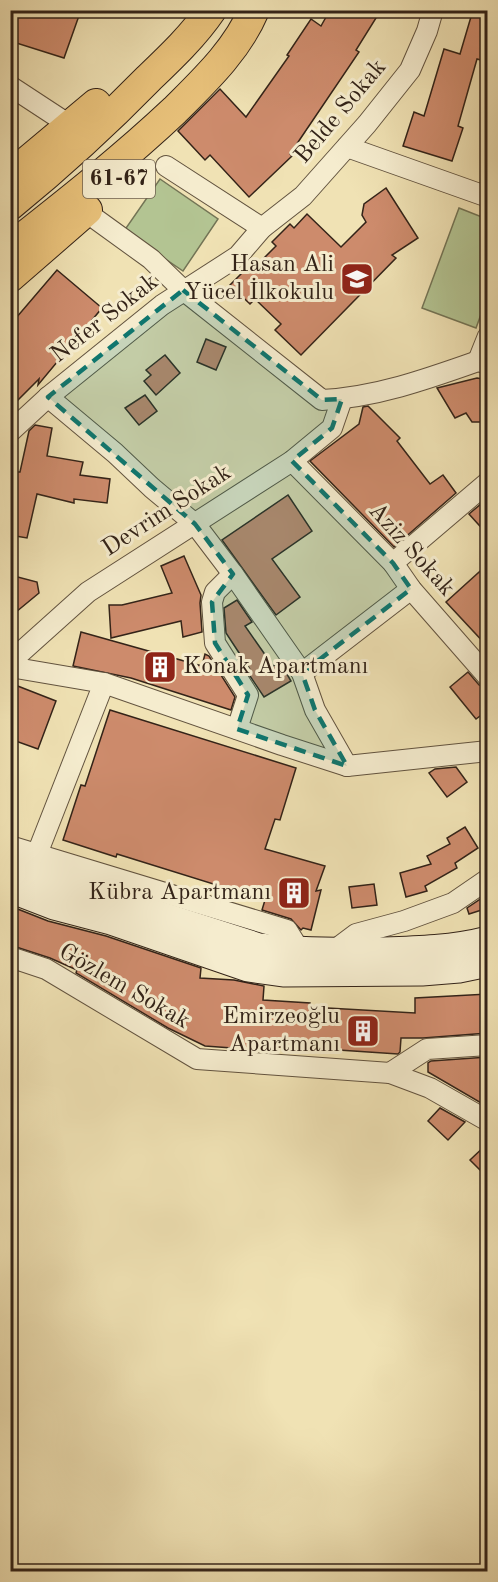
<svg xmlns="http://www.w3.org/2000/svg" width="498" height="1582" font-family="'Old Standard TT',serif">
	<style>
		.green { fill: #b3c492; stroke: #737455; stroke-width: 1.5 }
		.building { fill: #cd8b6c; stroke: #332318; stroke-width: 1.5 }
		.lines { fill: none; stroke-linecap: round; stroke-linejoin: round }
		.street-casing { stroke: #62533f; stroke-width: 22 }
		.secondary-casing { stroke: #332318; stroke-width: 29 }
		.primary-casing { stroke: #332318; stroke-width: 32 }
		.street { stroke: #f5ecce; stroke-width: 20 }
		.secondary { stroke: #f5ecce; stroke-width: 27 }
		.primary { stroke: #e8c17a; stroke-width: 30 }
		.marked { fill: #0f766e; fill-opacity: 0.2; stroke: #0f766e; stroke-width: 4.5; stroke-dasharray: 12 8; stroke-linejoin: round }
		.labels { text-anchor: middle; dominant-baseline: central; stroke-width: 6; stroke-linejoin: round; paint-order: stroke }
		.shield { fill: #f5ecce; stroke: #6d5f4f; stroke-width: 1.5 }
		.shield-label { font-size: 22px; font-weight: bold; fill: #332318 }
		.street-label { font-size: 24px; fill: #332318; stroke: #f5ecce }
		.poi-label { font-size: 24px; fill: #332318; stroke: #f5ecce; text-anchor: end }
	</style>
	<rect width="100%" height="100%" fill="#f0e2b4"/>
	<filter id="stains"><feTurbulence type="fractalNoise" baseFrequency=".00333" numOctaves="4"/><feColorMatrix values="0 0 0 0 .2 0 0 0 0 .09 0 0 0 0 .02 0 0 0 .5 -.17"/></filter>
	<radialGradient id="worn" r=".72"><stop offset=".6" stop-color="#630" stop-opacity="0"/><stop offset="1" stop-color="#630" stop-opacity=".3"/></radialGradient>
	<!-- green -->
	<g class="green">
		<path d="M160,179L218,219L183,271L124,231Z"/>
		<path d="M459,208L487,219V298L476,328L422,308Z"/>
	</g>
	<!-- building -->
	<g class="building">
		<path d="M10,10H81L64,58L10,41Z"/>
		<path d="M330,10H381L356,50L359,52L290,154L292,156L249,197L210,155L205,160L178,131L220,89L246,117L289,56L287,55L311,19L321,26Z"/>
		<path d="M473,10H488V62L477,59L458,126L463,128L452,161L403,146L414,112L424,116L444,49L460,54Z"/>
		<path d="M386,188L418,238L392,255L396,258L301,355L275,330L281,324L255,299L250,304L230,285L248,267L252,270L276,246L272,242L290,224L294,228L307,214L341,247L366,222L362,215L364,204Z"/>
		<path d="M57,270L102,308L38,385L39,379L10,408V325Z"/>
		<path d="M206,339L226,347L216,370L197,362Z"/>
		<path d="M165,355L180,373L156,395L144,381L151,375L146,370Z"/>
		<path d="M477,378L488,380V422H472L466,413L455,418L437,388Z"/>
		<path d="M145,395L157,411L139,425L125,408Z"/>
		<path d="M368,406L400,438L397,441L430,484L443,475L456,493L394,547L310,461L359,424L363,407Z"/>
		<path d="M35,425L52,428L47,456L83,462L80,475L110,479L107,503L74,499V503L37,494L27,538L10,535V504L17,472H20L29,431Z"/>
		<path d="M288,495L312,531L272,559L300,597L276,615L222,540Z"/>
		<path d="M488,498V535L469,514Z"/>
		<path d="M184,556L201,595L200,603L202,632L183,637L181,621L111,638L109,605H122L172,593L161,566Z"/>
		<path d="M488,564V647L446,602Z"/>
		<path d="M10,575L37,582L39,593L10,617Z"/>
		<path d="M237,600L252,622L245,626L273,666L280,662L291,681L264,697L244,667L249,668L226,633L224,608Z"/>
		<path d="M81,632L202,666L205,654L209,656L235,697L231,710L131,678L73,666Z"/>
		<path d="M468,672L479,685L488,689V710L476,719L450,687Z"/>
		<path d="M10,683L56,701L38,749L10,739Z"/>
		<path d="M110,710L296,768L280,820L275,819L265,849L325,866L316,891L321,890L311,930L303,928L301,930L291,919L262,910L265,900L117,854L116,857L63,840L81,785L85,786Z"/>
		<path d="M456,767L467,782L447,797L429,773L435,769Z"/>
		<path d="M465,827L478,848L455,863L457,868L425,886L427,891L406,897L400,873L431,864L427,856L450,844L447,838Z"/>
		<path d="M374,884L377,905L352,908L349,887Z"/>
		<path d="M488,894V908L469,914L467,908Z"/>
		<path d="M10,906L48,921L106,936L201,968L200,978L234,980L264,986L263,1000L310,1003V1007L415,1013V998L488,994V1033L423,1038H401L400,1052L398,1054L324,1049V1047H260L259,1050L205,1046L168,1028L76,973L77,970L50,958L10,945Z"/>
		<path d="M488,1057V1107L428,1072V1063L431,1061Z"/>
		<path d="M440,1108L465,1122L448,1140L428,1121Z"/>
		<path d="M488,1143V1178L470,1160Z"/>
	</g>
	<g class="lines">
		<defs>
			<g id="street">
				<path d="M10,86L71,126"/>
				<path d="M347,147L488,197"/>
				<path d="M166,166L262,228"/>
				<path d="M86,212L151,259L183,290L322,400C377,397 427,379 478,361L488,364"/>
				<path d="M478,361L488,336"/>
				<path d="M48,397L115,453L152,488L195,524L233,574L302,673L315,710L347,766"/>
				<path d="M10,432L48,397L162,305L238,256L262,228L303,196L367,124L410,70L427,31L433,10"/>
				<path d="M292,461L393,563L411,589L488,677"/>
				<path d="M393,563L488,482"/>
				<path d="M233,574L215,592L212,602L215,643L248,695L237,729"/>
				<path d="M10,662L88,592L292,461L332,428L342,399"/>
				<path d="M10,667L104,683L282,745L347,766L488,751"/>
				<path d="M302,673L411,589"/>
				<path d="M10,846L287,930L300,951"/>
				<path d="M37,854L104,683"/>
				<path d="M332,952L356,934L404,921L453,903L488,879"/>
				<path d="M10,957L46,969L197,1059L390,1073L430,1088L488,1121"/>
				<path d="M390,1073L427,1049L488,1045"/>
			</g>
			<g id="secondary">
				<path d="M10,867L259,947C300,952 341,952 383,951C418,950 453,949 488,940"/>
				<path d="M10,889L54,906L111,921L248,968L283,973L422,972L459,969L488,963"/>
			</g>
			<g id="primary">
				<path d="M10,176L96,104"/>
				<path d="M10,205C59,165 105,123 149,78C171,57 194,35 211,10"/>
				<path d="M10,248C67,203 123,159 175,110C205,80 237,50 254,10"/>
				<path d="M10,277L87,210"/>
			</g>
		</defs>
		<!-- street casing -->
		<use href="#street" class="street-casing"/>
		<!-- secondary casing -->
		<use href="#secondary" class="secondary-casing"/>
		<!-- primary casing -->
		<use href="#primary" class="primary-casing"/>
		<!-- street -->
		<use href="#street" class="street"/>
		<!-- secondary -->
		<use href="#secondary" class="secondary"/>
		<!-- primary -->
		<use href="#primary" class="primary"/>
	</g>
	<!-- marked area -->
	<path class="marked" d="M183,290L322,400L342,399L332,428L292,461L393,563L411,589L302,673L315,710L347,766L237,729L248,695L215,643L212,602L233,574L195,524L48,397Z"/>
	<!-- icons -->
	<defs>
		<symbol id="school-square" viewBox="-11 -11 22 22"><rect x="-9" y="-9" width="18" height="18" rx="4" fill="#8f2418" stroke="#f5ecce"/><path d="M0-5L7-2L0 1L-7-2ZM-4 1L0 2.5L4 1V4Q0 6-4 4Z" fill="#fff"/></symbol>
		<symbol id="building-square" viewBox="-11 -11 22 22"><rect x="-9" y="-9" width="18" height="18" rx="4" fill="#8f2418" stroke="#f5ecce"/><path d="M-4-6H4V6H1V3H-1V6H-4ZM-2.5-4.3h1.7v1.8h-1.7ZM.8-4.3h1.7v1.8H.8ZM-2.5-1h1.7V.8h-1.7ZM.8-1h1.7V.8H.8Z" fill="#fff"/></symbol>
	</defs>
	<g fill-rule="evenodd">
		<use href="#school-square" x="338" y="260" width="38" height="38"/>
		<use href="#building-square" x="141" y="648" width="38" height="38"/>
		<use href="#building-square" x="275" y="874" width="38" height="38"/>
		<use href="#building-square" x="344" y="1012" width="38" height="38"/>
	</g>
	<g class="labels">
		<!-- shield labels -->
		<rect class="shield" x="83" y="160" width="72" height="38" rx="4.5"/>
		<g class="shield-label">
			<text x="119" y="179">61-67</text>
		</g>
		<!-- street labels -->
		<g class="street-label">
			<text transform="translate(341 112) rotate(-50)">Belde Sokak</text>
			<text transform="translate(105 319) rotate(-38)">Nefer Sokak</text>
			<text transform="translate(167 511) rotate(-33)">Devrim Sokak</text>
			<text transform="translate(411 550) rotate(48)">Aziz Sokak</text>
			<text transform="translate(124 987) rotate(30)">Gözlem Sokak</text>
		</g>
		<!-- poi labels -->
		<g class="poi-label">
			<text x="334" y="265">Hasan Ali<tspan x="334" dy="28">Yücel İlkokulu</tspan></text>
			<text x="183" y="667" text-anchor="start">Konak Apartmanı</text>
			<text x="271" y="893">Kübra Apartmanı</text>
			<text x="340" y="1017">Emirzeoğlu<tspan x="340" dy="28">Apartmanı</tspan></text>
		</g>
	</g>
	<!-- margin -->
	<rect width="498" height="1582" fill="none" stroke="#f0e2b4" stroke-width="36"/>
	<rect x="12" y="12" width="474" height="1558" fill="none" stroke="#332318" stroke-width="3"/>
	<rect x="18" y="18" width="462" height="1546" fill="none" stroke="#332318" stroke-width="1.5"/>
	<rect width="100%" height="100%" filter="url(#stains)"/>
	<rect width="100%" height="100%" fill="url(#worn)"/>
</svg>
